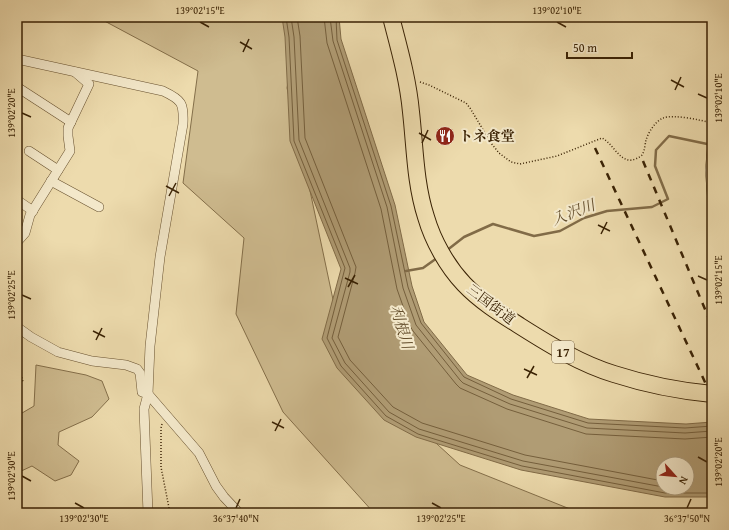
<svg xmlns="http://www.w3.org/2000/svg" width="729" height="530" font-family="'Gentium Book Plus','Noto Serif JP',serif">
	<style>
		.green { fill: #cfbc90; stroke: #846f4a }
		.water { fill: #b09c74; stroke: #816b47; fill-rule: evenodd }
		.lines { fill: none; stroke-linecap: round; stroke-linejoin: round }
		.shore { stroke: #755f3c; stroke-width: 1 }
		.stream { stroke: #816b47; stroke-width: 2.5 }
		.street-casing { stroke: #67502e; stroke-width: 10 }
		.highway-casing { stroke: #3a2204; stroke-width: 18 }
		.path { stroke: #3a2204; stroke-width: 1.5; stroke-dasharray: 1 2; stroke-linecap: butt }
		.street { stroke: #f3e8ca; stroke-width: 9 }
		.highway { stroke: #eddbad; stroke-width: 16 }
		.rail { stroke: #3a2204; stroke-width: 2.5; stroke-dasharray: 7 7; stroke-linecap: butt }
		.ticks { fill: none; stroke: #3a2204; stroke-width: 1.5 }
		.labels { text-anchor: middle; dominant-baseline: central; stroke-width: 4; stroke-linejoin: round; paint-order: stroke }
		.shield { fill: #f3e8ca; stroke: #725d3f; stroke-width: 1 }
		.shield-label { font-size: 13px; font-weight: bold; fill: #3a2204 }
		.poi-label { font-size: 14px; font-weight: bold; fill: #3a2204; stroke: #f3e8ca; text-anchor: start }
		.street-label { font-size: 14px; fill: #3a2204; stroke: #f3e8ca }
		.water-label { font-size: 15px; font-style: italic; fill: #634d2b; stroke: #f3e8ca }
		.neatline { fill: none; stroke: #3a2204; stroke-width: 1.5 }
		.ticks-label { font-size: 10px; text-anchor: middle; fill: #3a2204 }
	</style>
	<rect width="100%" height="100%" fill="#eddbad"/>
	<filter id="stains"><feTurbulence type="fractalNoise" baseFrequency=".005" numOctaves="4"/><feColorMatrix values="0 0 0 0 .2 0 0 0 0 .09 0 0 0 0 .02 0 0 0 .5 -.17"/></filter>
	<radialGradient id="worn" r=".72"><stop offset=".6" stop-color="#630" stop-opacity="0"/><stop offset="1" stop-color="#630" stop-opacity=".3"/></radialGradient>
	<!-- green -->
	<g class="green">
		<path d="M97,17H300L287,88L302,153L346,361L460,465L580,513H374L283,412L236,314L244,238L183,183L198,71Z"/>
		<path d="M36,365L86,375L102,381L109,399L92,417L59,432L58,445L79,461L71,475L55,481L32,466L17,473V416L34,406Z"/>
	</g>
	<!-- water -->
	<path class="water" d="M282,17H339L341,39L395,205L412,286L424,322L467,375L513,395L589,419L686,424L712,422V497H665L521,470L416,437L384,420L337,368L322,339L341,269L290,141L285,37ZM663,464H687V488H663Z"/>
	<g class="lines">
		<!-- shore -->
		<g class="shore">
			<path d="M286,17L289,37L294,141L345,268L327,338L341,366L386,416L418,434L522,466L665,493H712"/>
			<path d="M291,17L294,37L299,140L350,268V272L332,338L345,363L389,412L419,429L523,461L663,487"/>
			<path d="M297,17L300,36L305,138L356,267L355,273L338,337L350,360L393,407L422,423L525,455L663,481"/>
			<path d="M324,17L327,43L381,209L397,289L410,326L413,331L456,384L460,388L507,409L586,434L685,439L712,437"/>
			<path d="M330,17L333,41L387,207L403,288L416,325L460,380L463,383L510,404L587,428L685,433L712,431"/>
			<path d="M336,17L337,40L391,206L408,287L421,323L464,377L511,399L588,423L685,428L712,426"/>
		</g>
		<!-- stream -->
		<g class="stream">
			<path d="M446,251L464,237L493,224L534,236L560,231L584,218L607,211L652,207L668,199L655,166L656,150L669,136L712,145"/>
			<path d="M406,271L423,268L437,258"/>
		</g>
		<defs>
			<g id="street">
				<path d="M17,59L163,91C182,100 184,103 183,124L160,257L150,346L148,394L199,453L216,486L224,497L239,513"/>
				<path d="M17,87L71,122"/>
				<path d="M712,149L710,170L712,196"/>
				<path d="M29,151L58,170"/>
				<path d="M51,181L99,207"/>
				<path d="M17,200L33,211"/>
				<path d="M17,242L25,233L30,215L70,151L68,136V128L89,84L75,72"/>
				<path d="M17,327L31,337L58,352L92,361L126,365L137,369L140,373L142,392L148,394L144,409L148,513"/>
			</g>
			<path id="highway" d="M391,17C399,48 408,79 411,112C415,147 415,183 426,217C433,241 447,266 464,284C480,301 501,314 520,326C550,345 581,364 614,374C645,384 680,391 712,394"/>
		</defs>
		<!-- street casing -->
		<use href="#street" class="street-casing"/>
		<!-- highway casing -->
		<use href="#highway" class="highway-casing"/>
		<!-- path -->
		<g class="path">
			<path d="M420,82L429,85L466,103L470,108L491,143L499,153L511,162L520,164L557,156L602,138C612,143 617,157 628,160C632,161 639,158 642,155C645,150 645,144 646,140C649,131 655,122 663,118C674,114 700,120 712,123"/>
			<path d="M17,360L23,382"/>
			<path d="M162,424L161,428V467L170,513"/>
		</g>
		<!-- street -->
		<use href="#street" class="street"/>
		<!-- highway -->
		<use href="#highway" class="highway"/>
		<!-- rail -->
		<g class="rail">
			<path d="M595,148L712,397"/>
			<path d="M643,161L712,326"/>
		</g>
	</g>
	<!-- ticks -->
	<path class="ticks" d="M200,22L209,27M557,22L566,27M240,42L252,49M243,52L249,39M671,80L684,87M675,90L681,77M698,94L707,98M22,113L31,117M419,133L431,140M422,143L428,130M166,186L179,193M169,196L176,183M598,225L610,231M601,234L607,222M698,276L707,280M345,278L358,284M348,287L355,275M22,295L31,299M93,331L105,337M96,340L102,328M524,369L537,375M527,378L534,366M272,422L284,428M275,431L281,419M698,457L707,462M22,476L31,481M75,503L84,508M432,503L441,508M236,508L240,499M687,508L691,499"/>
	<!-- icons -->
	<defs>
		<symbol id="restaurant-disc" viewBox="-11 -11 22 22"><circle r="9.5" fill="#8f2418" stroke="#f3e8ca"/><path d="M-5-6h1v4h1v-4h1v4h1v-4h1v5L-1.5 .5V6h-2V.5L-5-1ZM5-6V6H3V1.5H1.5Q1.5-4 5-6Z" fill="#fff"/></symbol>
	</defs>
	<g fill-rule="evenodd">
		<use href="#restaurant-disc" x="434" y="125" width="22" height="22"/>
	</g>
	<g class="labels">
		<!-- shield labels -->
		<rect class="shield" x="552" y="341" width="22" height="22" rx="3"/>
		<g class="shield-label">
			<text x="563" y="352">17</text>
		</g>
		<!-- poi labels -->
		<g class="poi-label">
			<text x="459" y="136">トネ食堂</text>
		</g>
		<!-- street labels -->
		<g class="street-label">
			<text transform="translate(491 304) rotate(37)">三国街道</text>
		</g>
		<!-- water labels -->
		<g class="water-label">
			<text transform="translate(573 212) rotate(-21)">入沢川</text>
			<text transform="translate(402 327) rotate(73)">利根川</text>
		</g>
	</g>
	<!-- margin -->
	<rect width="729" height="530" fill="none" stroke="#eddbad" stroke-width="44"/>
	<!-- north arrow -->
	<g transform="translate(675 476) rotate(117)"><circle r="19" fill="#f3e8ca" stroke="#a9997b"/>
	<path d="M0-3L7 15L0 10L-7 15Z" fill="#8f2418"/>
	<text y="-6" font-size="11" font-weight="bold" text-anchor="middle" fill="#3a2204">N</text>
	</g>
	<!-- scale -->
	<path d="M567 52v6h65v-6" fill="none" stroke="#3a2204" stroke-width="2"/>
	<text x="573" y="52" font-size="12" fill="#3a2204" stroke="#f3e8ca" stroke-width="3" paint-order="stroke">50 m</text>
	<rect x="22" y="22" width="685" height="486" class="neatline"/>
	<g class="ticks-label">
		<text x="200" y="14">139°02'15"E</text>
		<text x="557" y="14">139°02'10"E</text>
		<text transform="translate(718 98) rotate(-90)" y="4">139°02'10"E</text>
		<text transform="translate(11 113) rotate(-90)" y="4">139°02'20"E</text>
		<text transform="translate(718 280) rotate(-90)" y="4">139°02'15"E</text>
		<text transform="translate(11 295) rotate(-90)" y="4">139°02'25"E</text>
		<text transform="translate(718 462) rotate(-90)" y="4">139°02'20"E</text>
		<text transform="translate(11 476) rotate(-90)" y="4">139°02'30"E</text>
		<text x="84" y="522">139°02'30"E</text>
		<text x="236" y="522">36°37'40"N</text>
		<text x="441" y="522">139°02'25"E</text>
		<text x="687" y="522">36°37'50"N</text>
	</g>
	<rect width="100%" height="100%" filter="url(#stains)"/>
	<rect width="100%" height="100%" fill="url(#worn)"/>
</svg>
